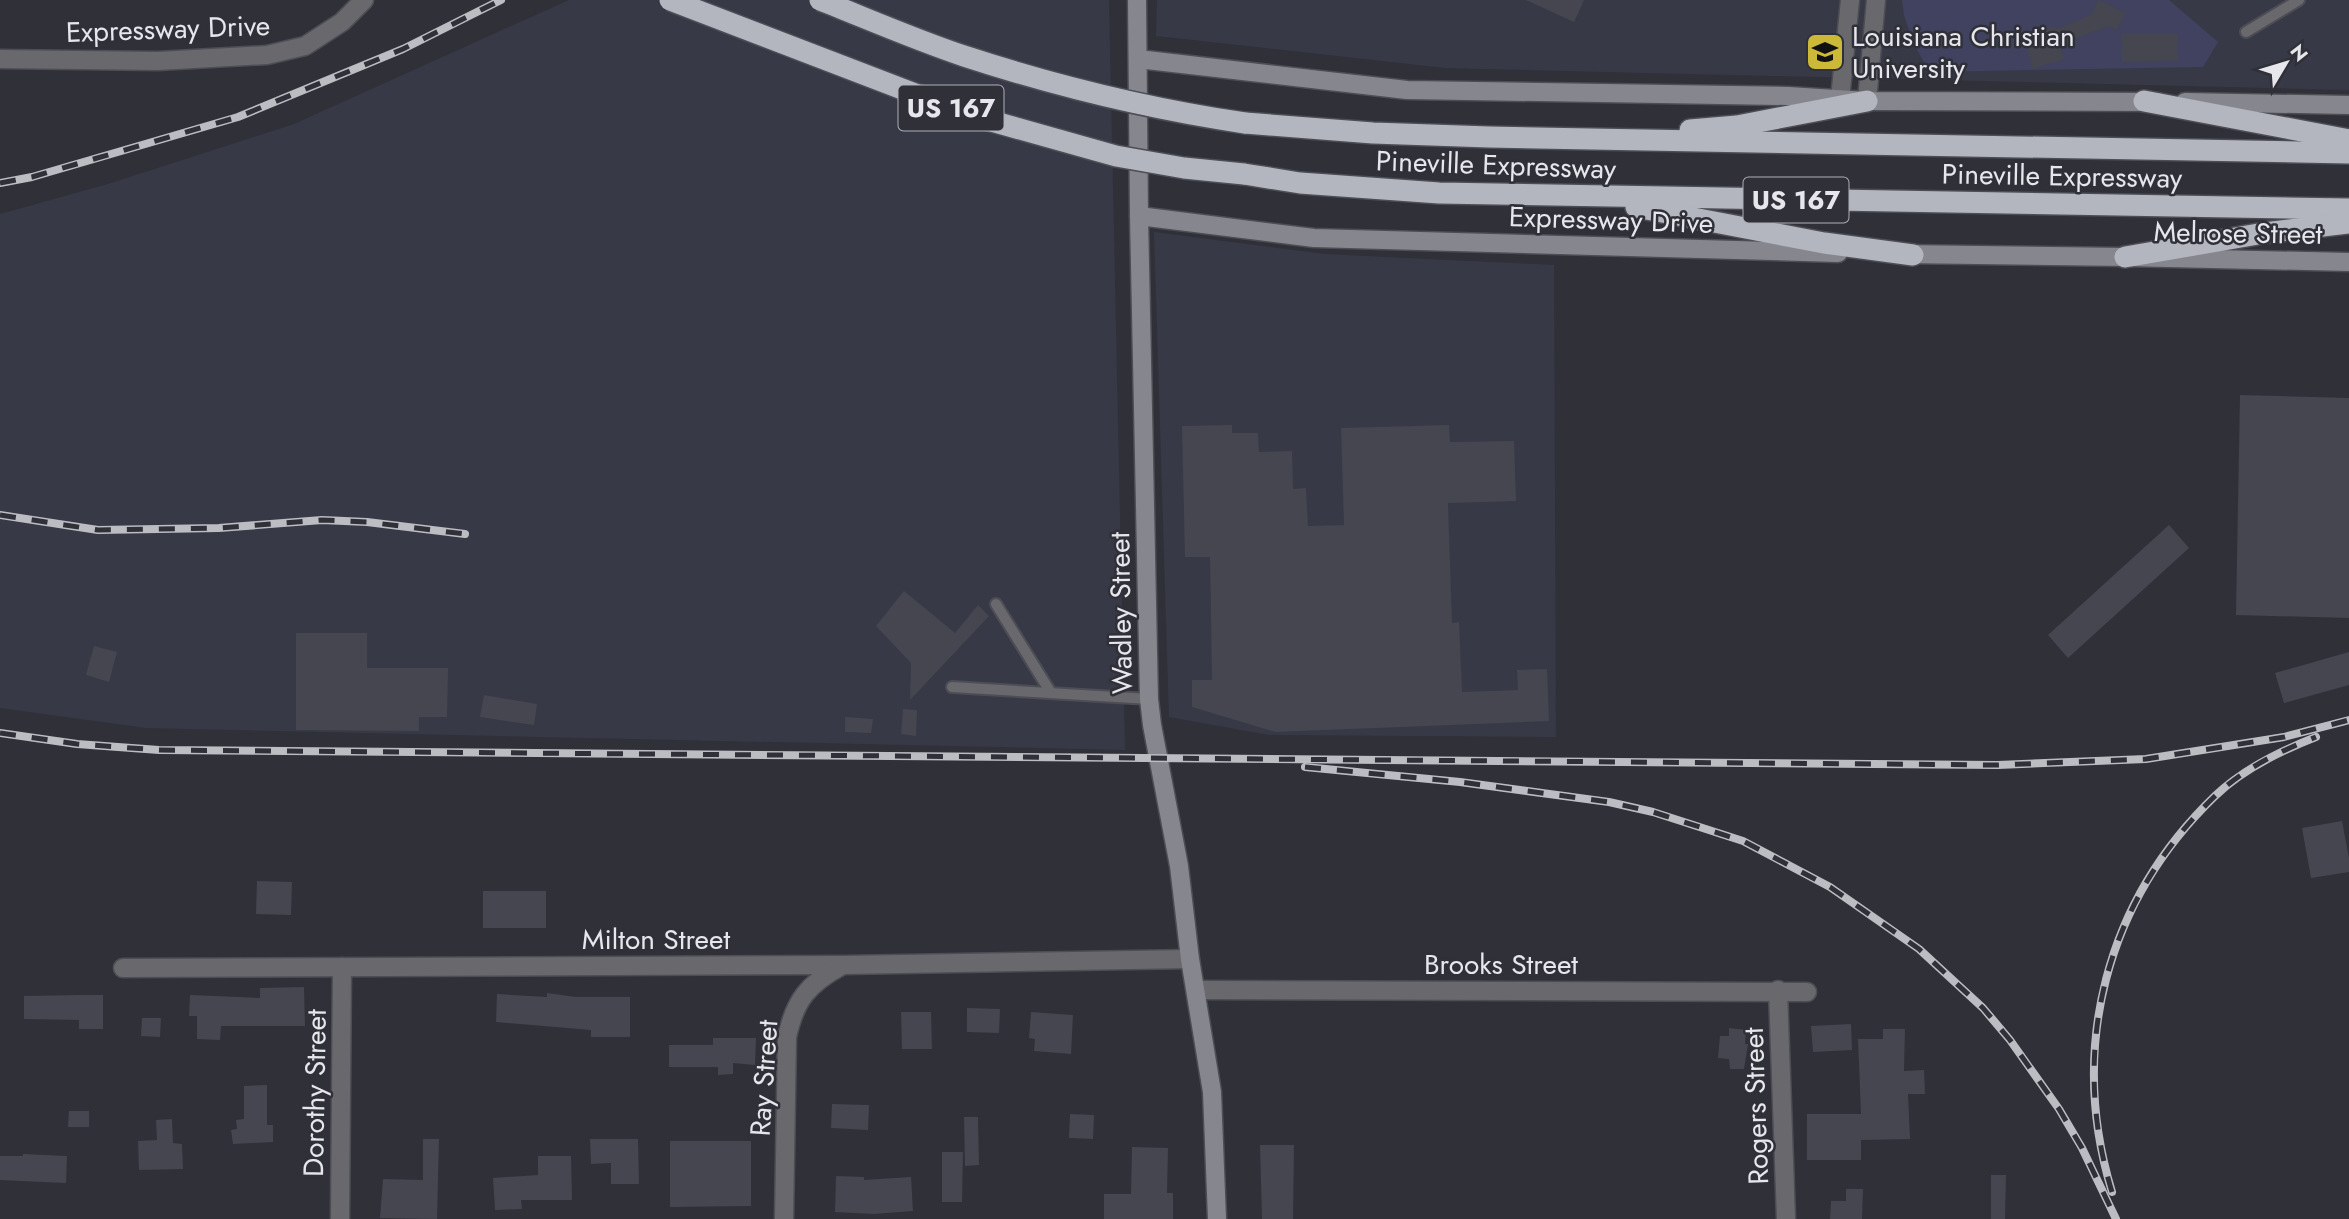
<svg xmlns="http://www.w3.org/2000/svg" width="2349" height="1219" font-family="Jost,sans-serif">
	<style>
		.built { fill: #373947 }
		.green { fill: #404260 }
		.building { fill: #45464f }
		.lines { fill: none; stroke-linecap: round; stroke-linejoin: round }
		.lane-casing { stroke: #4c4d55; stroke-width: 14 }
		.street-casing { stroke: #4c4d55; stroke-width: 21 }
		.secondary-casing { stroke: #4c4d55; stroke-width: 21 }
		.highway-casing { stroke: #4c4d55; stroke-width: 24 }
		.lane { stroke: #68686d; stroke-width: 10 }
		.street { stroke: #68686d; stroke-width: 18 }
		.secondary { stroke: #86878e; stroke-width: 18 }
		.highway { stroke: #b3b5bf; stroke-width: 21 }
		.rail-casing { stroke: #bcbcc3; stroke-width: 8 }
		.rail { stroke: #2f3038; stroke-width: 5; stroke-dasharray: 16; stroke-linecap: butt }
		.highway-bridge-casing { stroke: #4c4d55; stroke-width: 24; stroke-linecap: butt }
		.highway-bridge { stroke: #b3b5bf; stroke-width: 21 }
		.labels { text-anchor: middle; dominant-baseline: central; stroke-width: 5; stroke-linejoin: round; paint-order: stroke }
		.shield { fill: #2f3038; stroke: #afafb6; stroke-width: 2 }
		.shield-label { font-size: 26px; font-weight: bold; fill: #e6e6ec }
		.street-label { font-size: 28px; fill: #e6e6ec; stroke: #2f3038 }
		.poi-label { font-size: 28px; fill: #e6e6ec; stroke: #2f3038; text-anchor: start }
	</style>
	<rect width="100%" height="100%" fill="#2f3038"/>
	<!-- built -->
	<g class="built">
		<path d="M569,0H1109L1125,750L146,728L0,708V214L108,184L294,124Z"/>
		<path d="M1157,0H2349V90L1445,68L1156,36Z"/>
		<path d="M1154,232L1324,254L1554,265L1556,737L1269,735L1169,717Z"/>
	</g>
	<!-- green -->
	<path class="green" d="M1902,0H2169L2218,42L2203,67L1929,72L1912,40L1904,15Z"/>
	<!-- building -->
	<g class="building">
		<path d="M1526,0H1584L1574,22Z"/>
		<path d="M2098,0L2126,13L2117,30L2108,26L2060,45L2064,59L2033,69L2023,36L2055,26L2056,29L2091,15Z"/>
		<path d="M2121,34H2178V61L2122,62Z"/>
		<path d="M2240,395L2349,398V618L2236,615Z"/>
		<path d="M1232,425V433H1258L1259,452L1292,451L1293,489L1306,488L1308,526L1344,525L1341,428L1449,425L1450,442L1514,441L1516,501L1448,503L1452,623L1459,622L1462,692L1518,690L1517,670L1547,669L1549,721L1275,732L1192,707V680H1212L1210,557H1185L1182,426Z"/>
		<path d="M2169,525L2189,548L2068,658L2048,635Z"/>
		<path d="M904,591L955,633L978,605L989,616L910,700L911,663L876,626Z"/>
		<path d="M296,633H367V668H448L447,717H419V731L296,730Z"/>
		<path d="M94,646L117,652L109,682L86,675Z"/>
		<path d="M2349,652V685L2284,703L2275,673Z"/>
		<path d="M484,695L537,704L534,725L480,717Z"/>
		<path d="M903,709L917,710L916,736L901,734Z"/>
		<path d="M845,717L873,719L871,733L845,732Z"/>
		<path d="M2342,821L2349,858V872L2311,878L2302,828Z"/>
		<path d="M257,881L292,882L291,915L256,914Z"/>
		<rect x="483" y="891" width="63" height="37"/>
		<path d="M304,987L305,1026H221L220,1040L197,1039V1016H189L190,995L260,998V988Z"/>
		<path d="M547,993L576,997H630V1037H591V1030L496,1022L497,994L547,997Z"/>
		<path d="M79,995H103V1029H79V1020L24,1019V996Z"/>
		<path d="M967,1008L1000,1009L999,1033L967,1032Z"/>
		<path d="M901,1012H931L932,1049H902Z"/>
		<path d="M1031,1012L1073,1015L1071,1054L1034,1051L1035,1039L1029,1038Z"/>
		<path d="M142,1018H161L160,1037L141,1036Z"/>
		<path d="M1851,1024L1852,1050L1813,1052L1811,1026Z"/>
		<path d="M1729,1028L1746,1030L1745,1044H1748L1744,1069H1730L1729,1059L1718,1058L1720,1036H1729Z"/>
		<path d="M1883,1029H1905L1904,1071L1924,1070L1925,1094H1908L1910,1139L1861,1140V1160H1807V1114H1861L1858,1039H1883Z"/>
		<path d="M713,1038H756L755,1065L733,1063V1074L718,1075V1067H669V1045H713Z"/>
		<path d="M267,1085V1125H273V1142L233,1144L231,1130L237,1129L236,1120L244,1119V1086Z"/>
		<path d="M832,1104L869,1105L868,1130L831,1128Z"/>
		<path d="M69,1111H89V1127H68Z"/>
		<path d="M1070,1114L1094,1115L1093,1139L1069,1138Z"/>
		<path d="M964,1117H978L979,1165L965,1166Z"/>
		<path d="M172,1119L173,1143L182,1144L183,1169L139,1170L138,1141L157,1140L156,1120Z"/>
		<path d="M423,1139H439L437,1219L380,1218L383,1179L423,1180Z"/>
		<path d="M590,1139H638L639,1184H611V1163L591,1164Z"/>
		<path d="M670,1141H751V1206L670,1207Z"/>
		<path d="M1260,1145H1294L1293,1219H1262Z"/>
		<path d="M1132,1147L1168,1148L1167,1193H1173V1219H1104V1194H1131Z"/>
		<path d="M942,1152H963L962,1202H942Z"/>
		<path d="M23,1154L67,1156L66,1183L0,1180V1156H23Z"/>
		<path d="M538,1156H571L572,1200H521L522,1209L495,1210L493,1178L538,1175Z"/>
		<path d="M1991,1175H2006L2005,1219H1991Z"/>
		<path d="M836,1176L864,1177V1180L911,1177L913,1211L874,1214L835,1212Z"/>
		<path d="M1846,1189H1863L1862,1219H1830L1831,1201H1846Z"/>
	</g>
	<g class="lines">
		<defs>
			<g id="lane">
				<path d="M2246,32L2299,0"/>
				<path d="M996,604L1051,693"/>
				<path d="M952,687L1149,699"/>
			</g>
			<g id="street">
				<path d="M0,59L158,61L267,55L305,46L342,22L364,0"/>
				<path d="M1840,99L1850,0"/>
				<path d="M1867,101L1876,0"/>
				<path d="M123,968L844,965L1190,959"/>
				<path d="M1196,990L1807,992"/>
				<path d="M1778,990L1786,1219"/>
				<path d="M340,1219L342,967"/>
				<path d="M784,1219L787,1037C795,1000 808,984 841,966"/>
			</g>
			<g id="secondary">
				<path d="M1137,0L1139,216L1149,699L1152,725L1179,866L1190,959L1212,1092L1217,1219"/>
				<path d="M1138,59L1407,90L1788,96L1867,101L2157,102"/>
				<path d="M2185,102L2349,105"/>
				<path d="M1139,216L1314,238L1838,253"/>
				<path d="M1901,254L2125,257L2349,262"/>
			</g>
			<g id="highway">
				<path d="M2144,101L2349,140"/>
				<path d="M1245,123L1373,133L1489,137L2349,153"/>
				<path d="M1690,130L1737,126L1867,101"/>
				<path d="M1244,174L1300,183L1439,193L2349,209"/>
				<path d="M1636,207L1824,243L1913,255"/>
				<path d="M2125,257L2264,233L2349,223"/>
			</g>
		</defs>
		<!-- lane casing -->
		<use href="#lane" class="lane-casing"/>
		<!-- street casing -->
		<use href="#street" class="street-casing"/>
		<!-- secondary casing -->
		<use href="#secondary" class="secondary-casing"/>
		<!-- highway casing -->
		<use href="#highway" class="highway-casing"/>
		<!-- lane -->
		<use href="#lane" class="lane"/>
		<!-- street -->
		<use href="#street" class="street"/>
		<!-- secondary -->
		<use href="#secondary" class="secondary"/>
		<!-- highway -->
		<use href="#highway" class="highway"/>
		<defs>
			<g id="rail">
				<path d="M0,183L32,177L238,117L403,49L501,0"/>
				<path d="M0,515L98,530L219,528L322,520L367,522L465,534"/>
				<path d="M0,733L77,744L159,750L1998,765L2146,759L2284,737L2349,720"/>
				<path d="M1305,767L1460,782L1609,802L1653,812L1743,841L1830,887L1919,949L1983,1008L2010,1040L2059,1109L2082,1148L2116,1219"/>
				<path d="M2112,1192C2068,1047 2106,901 2215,796C2243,769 2280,751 2316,737"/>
			</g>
		</defs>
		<!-- rail casing -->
		<use href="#rail" class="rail-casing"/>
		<!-- rail -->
		<use href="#rail" class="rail"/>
		<defs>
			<g id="highway-bridge">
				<path d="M670,0L970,115L1116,156L1184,168L1244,174"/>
				<path d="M820,0C868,19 916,40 964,56C1056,86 1150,109 1245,123"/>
			</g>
		</defs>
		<!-- highway-bridge casing -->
		<use href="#highway-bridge" class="highway-bridge-casing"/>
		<!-- highway-bridge -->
		<use href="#highway-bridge" class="highway-bridge"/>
	</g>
	<!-- icons -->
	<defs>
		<symbol id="university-square" viewBox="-11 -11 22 22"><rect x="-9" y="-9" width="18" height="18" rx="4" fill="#ccb938" stroke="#2f3038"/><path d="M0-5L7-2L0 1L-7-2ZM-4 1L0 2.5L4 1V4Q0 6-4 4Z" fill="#111"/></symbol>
	</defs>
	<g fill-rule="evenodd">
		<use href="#university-square" x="1803" y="30" width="44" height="44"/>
	</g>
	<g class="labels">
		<!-- shield labels -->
		<g class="shield">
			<rect x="898.5" y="85.5" width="105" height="45" rx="5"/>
			<rect x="1743.5" y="177.5" width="105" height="45" rx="5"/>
		</g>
		<g class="shield-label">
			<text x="951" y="108">US 167</text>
			<text x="1796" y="200">US 167</text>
		</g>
		<!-- street labels -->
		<g class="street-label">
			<text transform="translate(168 29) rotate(-2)">Expressway Drive</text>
			<text transform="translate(1496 165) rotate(2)">Pineville Expressway</text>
			<text transform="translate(2062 176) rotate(1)">Pineville Expressway</text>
			<text transform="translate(1611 220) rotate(2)">Expressway Drive</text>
			<text transform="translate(2238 233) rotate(1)">Melrose Street</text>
			<text transform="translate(1121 613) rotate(-91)">Wadley Street</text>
			<text x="656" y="939">Milton Street</text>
			<text x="1501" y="964">Brooks Street</text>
			<text transform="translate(764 1078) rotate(-86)">Ray Street</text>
			<text transform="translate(315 1093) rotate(-89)">Dorothy Street</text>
			<text transform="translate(1756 1106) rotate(-92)">Rogers Street</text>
		</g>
		<!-- poi labels -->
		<g class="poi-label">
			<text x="1852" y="36">Louisiana Christian<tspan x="1852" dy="32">University</tspan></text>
		</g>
	</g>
	<!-- north arrow -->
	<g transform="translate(2286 63) rotate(52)" stroke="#2f3038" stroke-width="5" paint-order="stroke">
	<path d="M0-5L12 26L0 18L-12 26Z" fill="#e6e6ec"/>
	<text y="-10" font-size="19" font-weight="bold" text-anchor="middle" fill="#e6e6ec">N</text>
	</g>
</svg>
